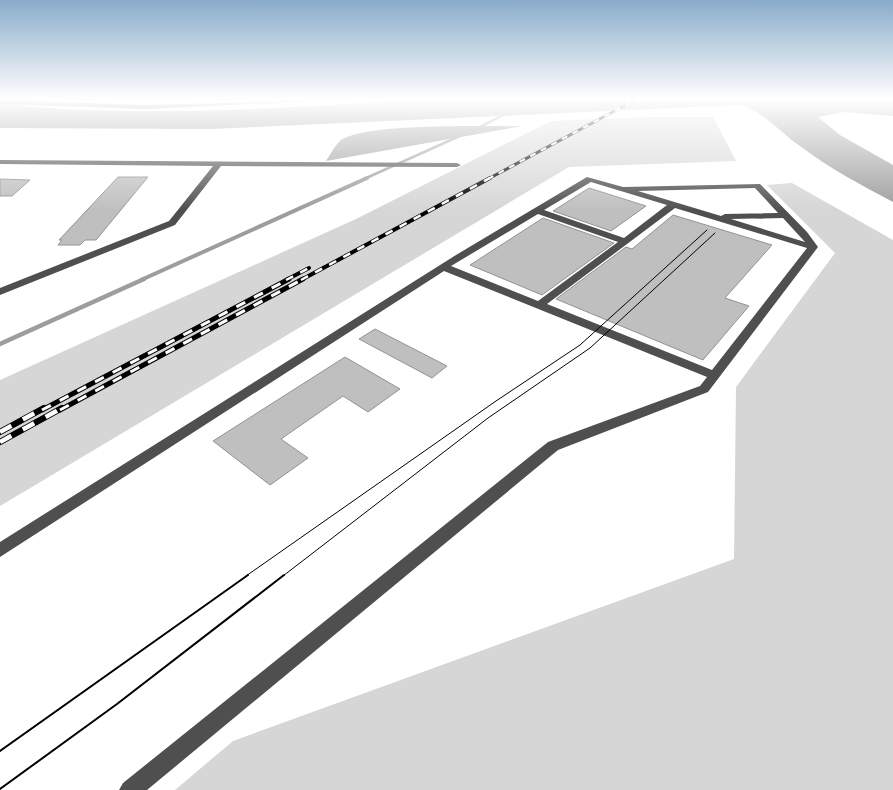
<svg xmlns="http://www.w3.org/2000/svg" width="893" height="790" font-family="'IBM Plex Sans',sans-serif">
	<style>
		.green { fill: #d6d6d6 }
		.water { fill: #9d9d9d }
		.lines { fill: none; stroke-linecap: round; stroke-linejoin: round }
		.stream-far2 { stroke: #9d9d9d; stroke-width: 2.5 }
		.stream-far1 { stroke: #9d9d9d; stroke-width: 4 }
		.stream { stroke: #9d9d9d; stroke-width: 4.5 }
		.building { fill: #bfbfbf; stroke: #939393 }
		.minor { fill: #4f4f4f; fill-rule: evenodd }
		.tram-far1 { stroke: #000; stroke-width: 1 }
		.tram { stroke: #000; stroke-width: 2 }
		.rail-far3-casing { stroke: #000; stroke-width: 3 }
		.rail-far2-casing { stroke: #000; stroke-width: 4 }
		.rail-far1-casing { stroke: #000; stroke-width: 5 }
		.rail-casing { stroke: #000; stroke-width: 6 }
		.rail-far3 { stroke: #fff; stroke-width: 2; stroke-dasharray: 6; stroke-linecap: butt }
		.rail-far2 { stroke: #fff; stroke-width: 2.5; stroke-dasharray: 8; stroke-linecap: butt }
		.rail-far1 { stroke: #fff; stroke-width: 3; stroke-dasharray: 10; stroke-linecap: butt }
		.rail { stroke: #fff; stroke-width: 4.5; stroke-dasharray: 13; stroke-linecap: butt }
	</style>
	<rect width="100%" height="100%" fill="#fff"/>
	<!-- green -->
	<g class="green">
		<path d="M649,117H713L736,161L569,167L0,506V380L356,219L551,121Z"/>
		<path d="M792,183L893,240V790H175L233,741L734,559L736,387L835,253L767,185Z"/>
	</g>
	<!-- water -->
	<g class="water">
		<path d="M418,100H893V116L844,112L818,117L840,135L893,165V202C861,185 829,168 800,146C782,134 761,109 739,105L211,129L0,128V104C138,118 279,108 418,100Z"/>
		<path d="M522,126L326,161C330,155 334,147 339,142C359,122 489,127 522,126Z"/>
	</g>
	<g class="lines">
		<!-- stream-far2 -->
		<g class="stream-far2">
			<path d="M474,130L509,112"/>
			<path d="M364,179L462,135"/>
		</g>
		<!-- stream-far1 -->
		<path class="stream-far1" d="M141,280L367,178"/>
		<!-- stream -->
		<path class="stream" d="M0,344L144,279"/>
	</g>
	<!-- building -->
	<g class="building">
		<path d="M118,177H148L96,240H85L80,245H58L62,240H59Z"/>
		<path d="M0,179L30,180L12,196H0Z"/>
		<path d="M589,188L646,206L611,231L553,211Z"/>
		<path d="M673,215L772,245L725,298L749,306L703,360L556,299L626,247L632,249Z"/>
		<path d="M543,218L614,243L542,295L470,265Z"/>
		<path d="M375,329L447,366L432,378L359,339Z"/>
		<path d="M345,357L400,389L368,412L343,396L281,439L308,458L270,485L213,441Z"/>
	</g>
	<g class="lines">
		<!-- minor -->
		<g class="minor">
			<path d="M0,100L147,105L338,100L147,109L0,104Z"/>
			<path d="M0,160L457,163L461,165L457,167L221,166L175,225L0,295V288L169,221L213,166L0,164Z"/>
			<path d="M587,177L623,187L760,184L807,232L818,247L708,392L558,450L147,790H119L123,783L548,442L700,386L707,377L444,271L0,557V542L456,255ZM591,182L667,205L624,238L544,210ZM755,188L778,213L725,214L721,216L638,191ZM675,208L807,248L712,370L547,304ZM538,214L618,242L538,301L451,266ZM783,218L805,242L731,219Z"/>
		</g>
		<!-- tram-far1 -->
		<g class="tram-far1">
			<path d="M246,576L496,401L580,345L707,230"/>
			<path d="M283,576L488,418L590,348L715,233"/>
		</g>
		<!-- tram -->
		<g class="tram">
			<path d="M0,751L248,575"/>
			<path d="M0,789L117,704L284,575"/>
		</g>
		<defs>
			<path id="rail-far3" d="M488,179L635,100"/>
			<g id="rail-far2">
				<path d="M286,280L309,268"/>
				<path d="M301,280L490,178"/>
			</g>
			<g id="rail-far1">
				<path d="M42,410L289,279"/>
				<path d="M60,410L303,279"/>
			</g>
			<g id="rail">
				<path d="M0,432L44,408"/>
				<path d="M0,442L62,408"/>
			</g>
		</defs>
		<!-- rail-far3 casing -->
		<use href="#rail-far3" class="rail-far3-casing"/>
		<!-- rail-far2 casing -->
		<use href="#rail-far2" class="rail-far2-casing"/>
		<!-- rail-far1 casing -->
		<use href="#rail-far1" class="rail-far1-casing"/>
		<!-- rail casing -->
		<use href="#rail" class="rail-casing"/>
		<!-- rail-far3 -->
		<use href="#rail-far3" class="rail-far3"/>
		<!-- rail-far2 -->
		<use href="#rail-far2" class="rail-far2"/>
		<!-- rail-far1 -->
		<use href="#rail-far1" class="rail-far1"/>
		<!-- rail -->
		<use href="#rail" class="rail"/>
	</g>
	<!-- sky -->
	<linearGradient id="sky" x2="0" y2="1"><stop stop-color="#8aabca"/><stop offset="0.47" stop-color="#fff"/><stop offset="1" stop-color="#fff" stop-opacity="0"/></linearGradient>
	<rect width="893" height="211" fill="url(#sky)"/>
</svg>
